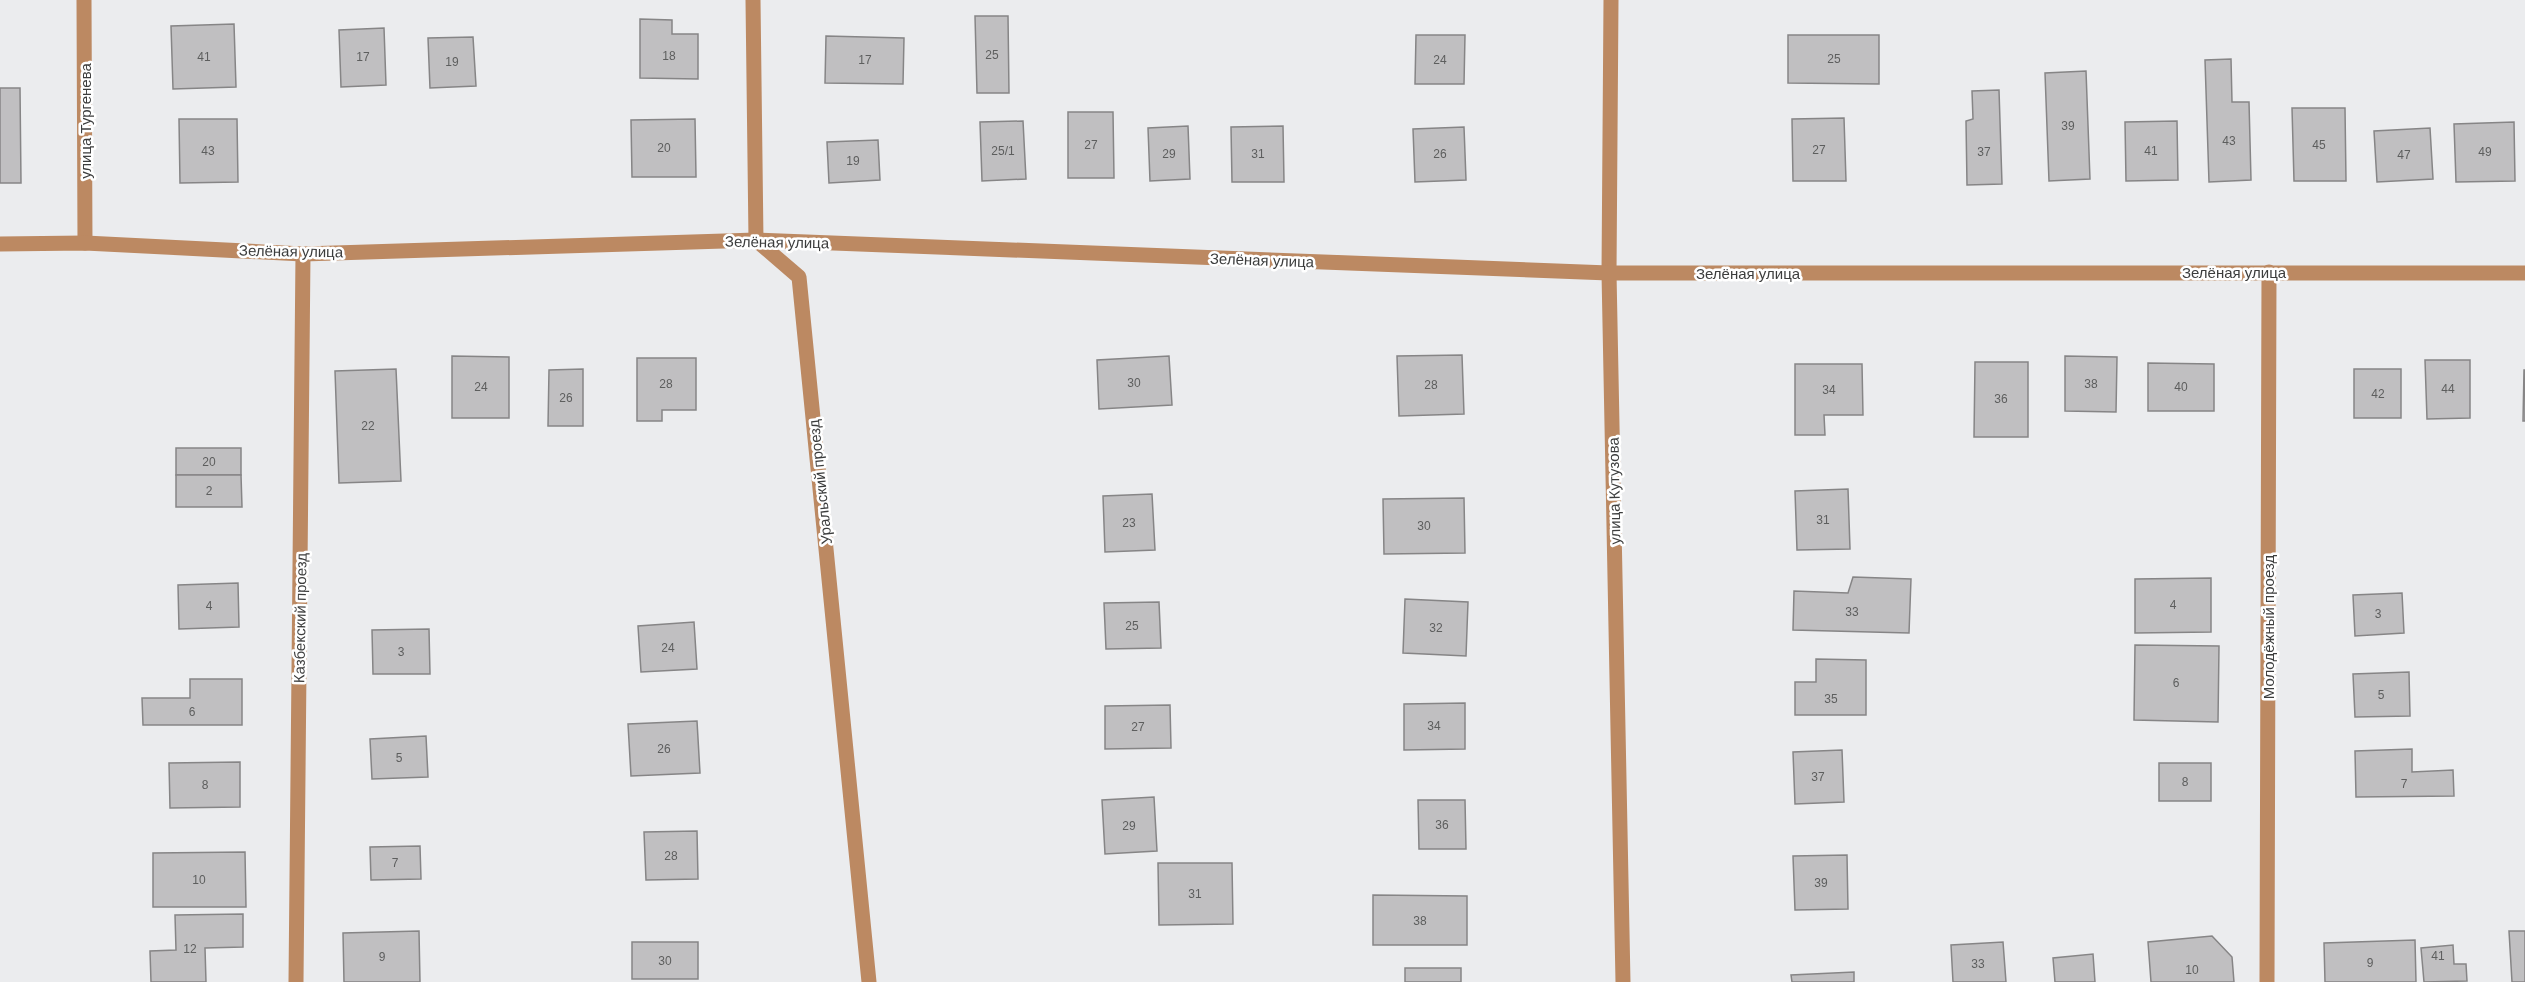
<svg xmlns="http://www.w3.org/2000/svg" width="2525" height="982" font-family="Arial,sans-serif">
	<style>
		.building { fill: #c0bfc1; stroke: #868586; stroke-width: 1.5 }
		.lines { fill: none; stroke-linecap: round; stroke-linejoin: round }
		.minor { stroke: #bc8962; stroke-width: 15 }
		.labels { text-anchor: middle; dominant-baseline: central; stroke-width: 5; stroke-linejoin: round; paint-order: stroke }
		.number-label { font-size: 12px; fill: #5d5e5e }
		.street-label { font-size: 15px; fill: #3c3d3d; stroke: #fff }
	</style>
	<rect width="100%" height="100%" fill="#ebecee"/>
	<!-- building -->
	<g class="building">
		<path d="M975,16H1008L1009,93H977Z"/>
		<path d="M640,19L672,20V34H698V79L640,78Z"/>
		<path d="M234,24L236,87L173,89L171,26Z"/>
		<path d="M384,28L386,85L341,87L339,30Z"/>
		<path d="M1416,35H1465L1464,84H1415Z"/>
		<path d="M1788,35H1879V84L1788,83Z"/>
		<path d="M826,36L904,38L903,84L825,83Z"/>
		<path d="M473,37L476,86L430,88L428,38Z"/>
		<path d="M2231,59L2232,102H2249L2251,180L2209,182L2205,60Z"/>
		<path d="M2086,71L2090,179L2049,181L2045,73Z"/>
		<path d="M0,88H20L21,183H0Z"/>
		<path d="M1999,90L2002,184L1967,185L1966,121L1973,119L1972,91Z"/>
		<path d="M2292,108H2345L2346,181H2294Z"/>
		<path d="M1068,112H1113L1114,178H1068Z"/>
		<path d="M1844,118L1846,181H1793L1792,119Z"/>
		<path d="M179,119H237L238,182L180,183Z"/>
		<path d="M695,119L696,177H632L631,120Z"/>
		<path d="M1023,121L1026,179L982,181L980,122Z"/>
		<path d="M2177,121L2178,180L2126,181L2125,122Z"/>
		<path d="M2514,122L2515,181L2456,182L2454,124Z"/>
		<path d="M1188,126L1190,179L1150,181L1148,128Z"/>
		<path d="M1283,126L1284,182H1232L1231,127Z"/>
		<path d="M1464,127L1466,180L1415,182L1413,129Z"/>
		<path d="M2430,128L2433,179L2377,182L2374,131Z"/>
		<path d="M878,140L880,180L829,183L827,142Z"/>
		<path d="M1462,355L1464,414L1399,416L1397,356Z"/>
		<path d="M452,356L509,357V418H452Z"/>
		<path d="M1169,356L1172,405L1099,409L1097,360Z"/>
		<path d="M2065,356L2117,357L2116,412L2065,411Z"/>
		<path d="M637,358H696V410H662V421H637Z"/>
		<path d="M2425,360H2470V418L2427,419Z"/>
		<path d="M1975,362H2028V437H1974Z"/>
		<path d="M2148,363L2214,364V411H2148Z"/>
		<path d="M1795,364H1862L1863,415H1824L1825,435H1795Z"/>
		<path d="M396,369L401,481L339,483L335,371Z"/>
		<path d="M583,369V426H548L549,370Z"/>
		<rect x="2354" y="369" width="47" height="49"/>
		<path d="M2524,370H2525V421H2523Z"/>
		<rect x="176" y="448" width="65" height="27"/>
		<path d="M176,475H241L242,507H176Z"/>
		<path d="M1848,489L1850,549L1797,550L1795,491Z"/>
		<path d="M1152,494L1155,550L1105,552L1103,496Z"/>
		<path d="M1464,498L1465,553L1384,554L1383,499Z"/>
		<path d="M1853,577L1911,579L1909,633L1793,630L1794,591L1848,593Z"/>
		<path d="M2211,578V632L2135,633V579Z"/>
		<path d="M238,583L239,627L179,629L178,585Z"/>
		<path d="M2402,593L2404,633L2355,636L2353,595Z"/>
		<path d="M1405,599L1468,602L1466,656L1403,653Z"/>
		<path d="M1159,602L1161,648L1106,649L1104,603Z"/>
		<path d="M694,622L697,669L641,672L638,626Z"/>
		<path d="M429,629L430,674H373L372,630Z"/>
		<path d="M2135,645L2219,646L2218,722L2134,720Z"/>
		<path d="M1816,659L1866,660V715H1795V682H1816Z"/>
		<path d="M2409,672L2410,716L2355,717L2353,674Z"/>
		<path d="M190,679H242V725H143L142,698H190Z"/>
		<path d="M1465,703V749L1404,750V704Z"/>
		<path d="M1170,705L1171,748L1105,749V706Z"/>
		<path d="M697,721L700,773L631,776L628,724Z"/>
		<path d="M426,736L428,777L372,779L370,739Z"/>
		<path d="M2412,749V772L2453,770L2454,796L2356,797L2355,751Z"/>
		<path d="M1842,750L1844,802L1795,804L1793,752Z"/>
		<path d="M240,762V807L170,808L169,763Z"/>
		<rect x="2159" y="763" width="52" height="38"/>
		<path d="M1154,797L1157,851L1105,854L1102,800Z"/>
		<path d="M1418,800H1465L1466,849H1419Z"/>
		<path d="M697,831L698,879L646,880L644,832Z"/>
		<path d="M420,846L421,879L371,880L370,847Z"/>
		<path d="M245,852L246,907H153V853Z"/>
		<path d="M1847,855L1848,909L1795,910L1793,856Z"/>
		<path d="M1158,863H1232L1233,924L1159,925Z"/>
		<path d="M1373,895L1467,896V945H1373Z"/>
		<path d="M243,914V947L205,948L206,982H151L150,951L176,950L175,915Z"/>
		<path d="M419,931L420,982H344L343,933Z"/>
		<path d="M2509,931H2525V982H2512Z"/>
		<path d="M2212,936L2232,957L2234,982H2151L2148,942Z"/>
		<path d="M2415,940L2416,982H2325L2324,943Z"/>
		<rect x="632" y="942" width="66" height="37"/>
		<path d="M2003,942L2006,982H1953L1951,945Z"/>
		<path d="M2453,945L2454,964H2466L2467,981L2424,982L2421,948Z"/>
		<path d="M2093,954L2095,982H2055L2053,958Z"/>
		<rect x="1405" y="968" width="56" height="14"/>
		<path d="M1854,972V982H1792L1791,975Z"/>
	</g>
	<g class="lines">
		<!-- minor -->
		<g class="minor">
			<path d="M84,0L85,243"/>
			<path d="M753,0L756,240L799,277L869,982"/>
			<path d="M1611,0L1609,273L1623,982"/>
			<path d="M0,244L85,243L303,254L756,240L1609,273H2525"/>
			<path d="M296,982L303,254"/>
			<path d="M2267,982L2269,272"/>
		</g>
	</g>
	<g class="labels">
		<!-- number labels -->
		<g class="number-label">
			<text x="992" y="55">25</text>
			<text x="669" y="56">18</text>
			<text x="204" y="57">41</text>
			<text x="363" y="57">17</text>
			<text x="1834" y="59">25</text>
			<text x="865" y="60">17</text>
			<text x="1440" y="60">24</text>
			<text x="452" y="62">19</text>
			<text x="2068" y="126">39</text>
			<text x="2229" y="141">43</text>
			<text x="1091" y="145">27</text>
			<text x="2319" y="145">45</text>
			<text x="664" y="148">20</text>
			<text x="1819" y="150">27</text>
			<text x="208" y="151">43</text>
			<text x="1003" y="151">25/1</text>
			<text x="2151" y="151">41</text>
			<text x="1984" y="152">37</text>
			<text x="2485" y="152">49</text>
			<text x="1169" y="154">29</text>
			<text x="1258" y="154">31</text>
			<text x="1440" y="154">26</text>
			<text x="2404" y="155">47</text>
			<text x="853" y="161">19</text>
			<text x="1134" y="383">30</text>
			<text x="666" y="384">28</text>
			<text x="2091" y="384">38</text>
			<text x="1431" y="385">28</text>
			<text x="481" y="387">24</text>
			<text x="2181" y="387">40</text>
			<text x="2448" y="389">44</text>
			<text x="1829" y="390">34</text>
			<text x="2378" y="394">42</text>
			<text x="566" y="398">26</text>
			<text x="2001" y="399">36</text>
			<text x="368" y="426">22</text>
			<text x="209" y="462">20</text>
			<text x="209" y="491">2</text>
			<text x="1823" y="520">31</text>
			<text x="1129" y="523">23</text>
			<text x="1424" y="526">30</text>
			<text x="2173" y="605">4</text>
			<text x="209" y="606">4</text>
			<text x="1852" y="612">33</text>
			<text x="2378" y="614">3</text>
			<text x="1132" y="626">25</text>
			<text x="1436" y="628">32</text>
			<text x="668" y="648">24</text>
			<text x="401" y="652">3</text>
			<text x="2176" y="683">6</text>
			<text x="2381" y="695">5</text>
			<text x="1831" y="699">35</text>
			<text x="192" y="712">6</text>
			<text x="1434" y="726">34</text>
			<text x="1138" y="727">27</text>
			<text x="664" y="749">26</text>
			<text x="399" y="758">5</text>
			<text x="1818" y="777">37</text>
			<text x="2185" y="782">8</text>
			<text x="2404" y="784">7</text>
			<text x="205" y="785">8</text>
			<text x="1442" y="825">36</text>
			<text x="1129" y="826">29</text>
			<text x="671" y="856">28</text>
			<text x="395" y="863">7</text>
			<text x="199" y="880">10</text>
			<text x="1821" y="883">39</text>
			<text x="1195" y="894">31</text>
			<text x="1420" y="921">38</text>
			<text x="190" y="949">12</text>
			<text x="2438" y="956">41</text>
			<text x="382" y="957">9</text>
			<text x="665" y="961">30</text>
			<text x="2370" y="963">9</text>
			<text x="1978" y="964">33</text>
			<text x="2192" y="970">10</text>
		</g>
		<!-- street labels -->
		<g class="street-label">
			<text transform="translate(85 121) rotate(-90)">улица Тургенева</text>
			<text transform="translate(777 242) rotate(1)">Зелёная улица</text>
			<text transform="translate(291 251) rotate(1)">Зелёная улица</text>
			<text transform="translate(1262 260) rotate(2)">Зелёная улица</text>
			<text x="2234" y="272">Зелёная улица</text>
			<text x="1748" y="273">Зелёная улица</text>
			<text transform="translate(820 482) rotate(-96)">Уральский проезд</text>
			<text transform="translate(1614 491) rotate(-91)">улица Кутузова</text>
			<text transform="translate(300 618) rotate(-89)">Казбекский проезд</text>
			<text transform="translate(2268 627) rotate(-90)">Молодёжный проезд</text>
		</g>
	</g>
</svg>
